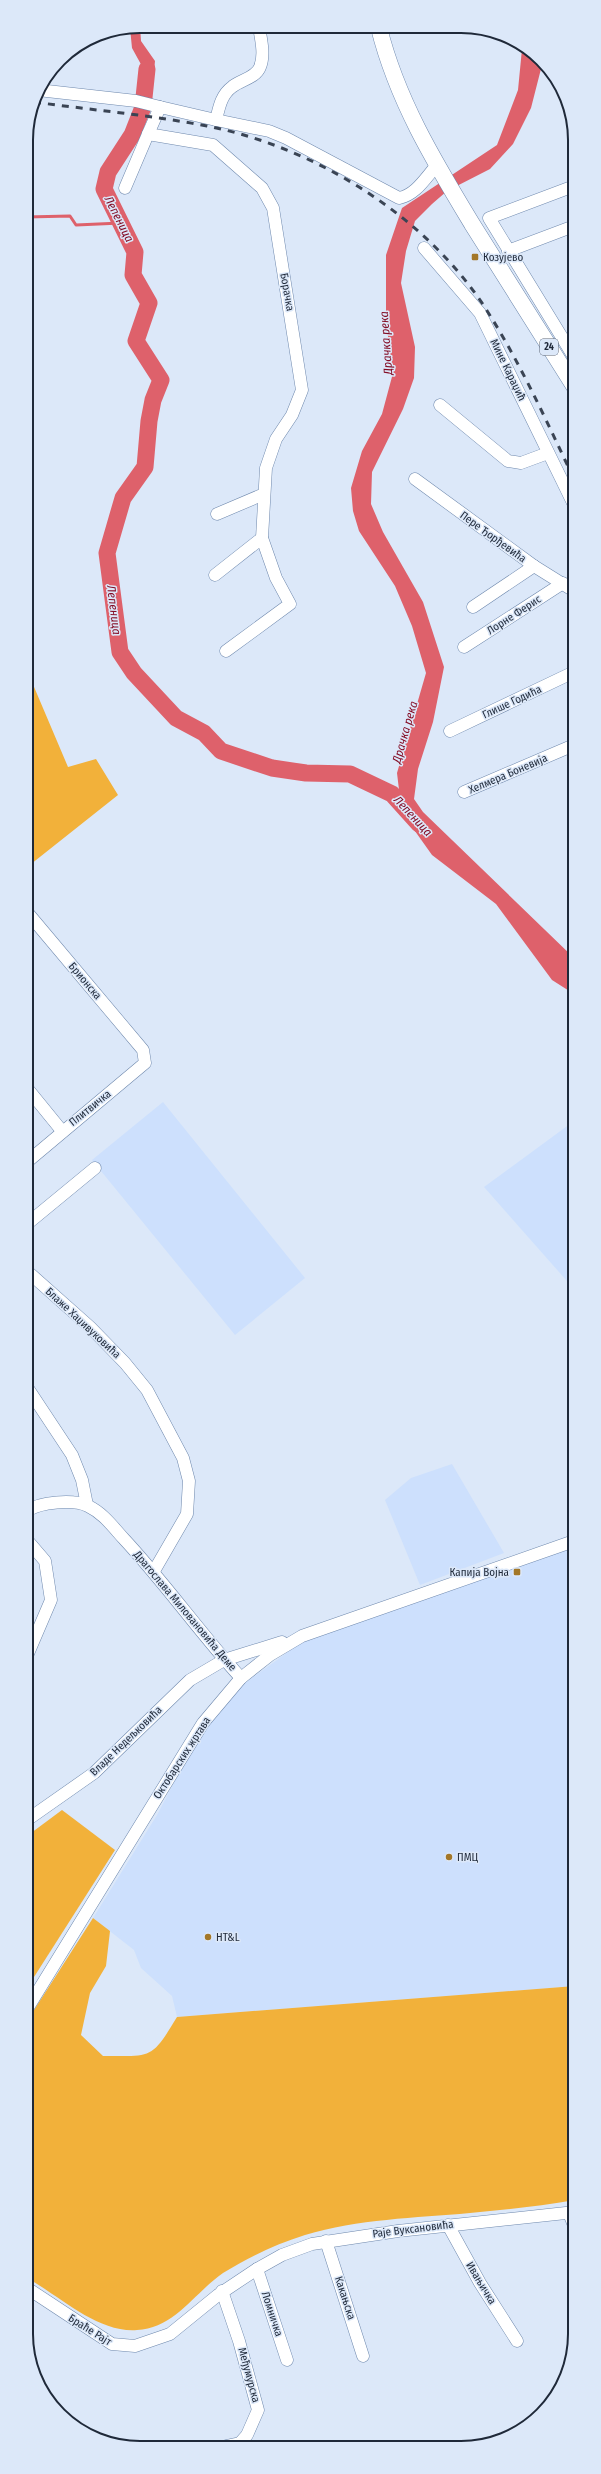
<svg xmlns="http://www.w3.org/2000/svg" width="601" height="2474" font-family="'Fira Sans Condensed',sans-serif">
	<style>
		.built { fill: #cde0fd }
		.green { fill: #f2b13a }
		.water { fill: #de616b }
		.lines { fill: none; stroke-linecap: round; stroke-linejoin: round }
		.stream { stroke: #de616b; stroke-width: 3 }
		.river { stroke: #de616b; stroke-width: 17 }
		.minor-casing { stroke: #6e88ad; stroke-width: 13 }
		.major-casing { stroke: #6e88ad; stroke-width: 17 }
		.minor { stroke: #fff; stroke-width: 12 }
		.major { stroke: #fff; stroke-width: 16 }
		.rail { stroke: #3a4454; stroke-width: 3; stroke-dasharray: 7 7; stroke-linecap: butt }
		.poi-dot { fill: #a37728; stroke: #dce8f9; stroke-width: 1.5 }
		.labels { text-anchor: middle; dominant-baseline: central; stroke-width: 3; stroke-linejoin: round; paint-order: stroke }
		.shield { fill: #dce8f9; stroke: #586273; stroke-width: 1 }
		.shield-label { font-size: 10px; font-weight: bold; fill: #1f2939 }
		.poi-label { font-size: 11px; fill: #1f2939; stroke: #dce8f9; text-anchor: start }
		.street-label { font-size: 11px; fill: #1f2939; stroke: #dce8f9 }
		.water-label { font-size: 12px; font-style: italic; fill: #840d26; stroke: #dce8f9 }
		.rim { fill: none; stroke: #1f2939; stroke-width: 2 }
	</style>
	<rect width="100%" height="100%" fill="#dce8f9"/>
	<!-- built -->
	<g class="built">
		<path d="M163,1102L305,1278L235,1335L92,1160Z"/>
		<path d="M574,1121V1289L484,1187Z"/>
		<path d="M452,1464L504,1553L420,1585L385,1500L411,1478Z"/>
		<path d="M574,1545L575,1986L177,2017L172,1996L141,1968L134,1950L93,1918L157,1815L190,1752L219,1712L245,1683L306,1639Z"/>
	</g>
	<!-- green -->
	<g class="green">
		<path d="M26,668L68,767L96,759L118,795L26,868Z"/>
		<path d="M62,1810L115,1850L27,1988V1836Z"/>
		<path d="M93,1918L110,1931L106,1966L90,1993L81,2035L103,2056C152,2056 151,2060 177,2017L575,1986V2200C540,2206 505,2210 470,2213C415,2218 358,2219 305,2235C276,2244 249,2257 223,2273C194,2293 175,2328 137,2330C97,2333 60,2296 27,2278V2021Z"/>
	</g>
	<!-- water -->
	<g class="water">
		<path d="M140,26L141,41L155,61L152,94L139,91L143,68L132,48L130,28Z"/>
		<path d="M522,49L543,61L531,108L513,144L490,169L447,191L432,204L415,221L406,251L401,283L415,347L414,378L403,409L372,472L371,504L383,532L423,602L444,667L433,722L418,769L414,799L423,812L574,958V994L552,980L496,904L432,855L400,810L408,804L400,798L397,773L426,673L412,626L395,586L359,531L353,511L351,488L362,451L382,414L393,373L386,322V255L402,208L497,145L518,90Z"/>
	</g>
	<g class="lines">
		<!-- stream -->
		<g class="stream">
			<path d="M26,217L70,216L76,225L121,223"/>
			<path d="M403,796V803"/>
		</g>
		<!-- river -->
		<path class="river" d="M147,69L143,107L132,135L108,172L104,189L135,252L133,275L149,303L136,341L161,380L153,400L149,421L145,467L123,498L107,553L120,652L134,673L176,718L204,733L221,751L272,768L306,773L350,774L392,794L419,824"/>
		<defs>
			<g id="minor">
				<path d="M38,90L136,101L160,107"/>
				<path d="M216,120L269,131L286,138L399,198C416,195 426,177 437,165"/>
				<path d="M574,186L489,218L574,357"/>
				<path d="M125,188L148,134"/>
				<path d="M424,248L480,313L574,505"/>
				<path d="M508,251L574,226"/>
				<path d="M440,405L508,461L521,463L548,453"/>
				<path d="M415,479L534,566L574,591"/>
				<path d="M217,514L264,494"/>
				<path d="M215,575L262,538"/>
				<path d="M473,607L534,566"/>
				<path d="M464,647L563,583"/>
				<path d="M226,651L290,604L276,578L262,538L266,468L276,439L292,415L302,390L273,208L262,188L213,145L148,134L160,107L216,120C219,108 221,95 232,87C240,80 256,78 260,67C265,55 261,39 259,27"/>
				<path d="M450,731L574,672"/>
				<path d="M464,792L574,745"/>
				<path d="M27,912L143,1050L145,1063L27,1162"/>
				<path d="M27,1088L62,1131"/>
				<path d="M27,1224L95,1168"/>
				<path d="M27,1271L90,1327L125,1363L147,1390L183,1458L189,1481L187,1514L154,1571"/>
				<path d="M27,1387L72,1455L82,1480L87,1505"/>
				<path d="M27,1511C40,1502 73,1499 88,1506C103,1513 113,1527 124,1539C165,1583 200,1633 241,1678"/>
				<path d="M27,1540L45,1561L51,1600L27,1656"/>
				<path d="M27,1820L94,1773L190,1680L224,1660L282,1642"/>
				<path d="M27,2009L203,1723L241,1678L270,1655L302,1636L574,1541"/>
				<path d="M569,2213L575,2228"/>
				<path d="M448,2225L480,2283L517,2341"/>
				<path d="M326,2241L363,2356"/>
				<path d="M257,2269L287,2360"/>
				<path d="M27,2288L112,2344L135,2346L170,2334L218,2295L257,2269L282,2255L312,2244L398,2231L575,2212"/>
				<path d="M222,2291L239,2341L258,2410L247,2435L240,2443L226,2446"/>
			</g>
			<path id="major" d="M379,28C397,100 434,161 472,224C506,278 540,332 574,386"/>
		</defs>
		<!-- minor casing -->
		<use href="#minor" class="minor-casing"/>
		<!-- major casing -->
		<use href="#major" class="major-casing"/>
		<!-- minor -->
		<use href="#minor" class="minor"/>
		<!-- major -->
		<use href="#major" class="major"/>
		<!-- rail -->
		<path class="rail" d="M34,102C92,110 150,115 207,126C314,147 423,214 484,306C519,360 546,420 574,479"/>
	</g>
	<!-- markers -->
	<g class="poi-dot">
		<rect x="471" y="253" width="8" height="8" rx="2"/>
		<rect x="513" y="1568" width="8" height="8" rx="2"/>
		<circle cx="449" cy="1857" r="4"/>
		<circle cx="208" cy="1937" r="4"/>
	</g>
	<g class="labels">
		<!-- shield labels -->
		<rect class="shield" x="540" y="339" width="18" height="16" rx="3"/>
		<g class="shield-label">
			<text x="549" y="347">24</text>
		</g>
		<!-- poi labels -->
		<g class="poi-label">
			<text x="483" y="257">Козујево</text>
			<text x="509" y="1572" text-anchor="end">Капија Војна</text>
			<text x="457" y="1857">ПМЦ</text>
			<text x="216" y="1937">HT&amp;L</text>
		</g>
		<!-- street labels -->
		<g class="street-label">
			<text transform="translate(287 292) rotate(80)">Борачка</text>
			<text transform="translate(508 370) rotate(64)">Мине Караџић</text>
			<text transform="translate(493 537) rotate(36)">Пере Ђорђевића</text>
			<text transform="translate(514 615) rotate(-33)">Лорне Ферис</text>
			<text transform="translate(512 702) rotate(-25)">Глише Годића</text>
			<text transform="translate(508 774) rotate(-23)">Хелмера Боневија</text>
			<text transform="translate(85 981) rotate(50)">Брионска</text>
			<text transform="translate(90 1108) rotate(-39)">Плитвичка</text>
			<text transform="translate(83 1323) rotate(43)">Блаже Хаџивуковића</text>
			<text transform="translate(185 1611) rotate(50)">Драгослава Миловановића Деме</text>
			<text transform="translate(126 1741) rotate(-44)">Владе Недељковића</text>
			<text transform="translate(182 1758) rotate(-57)">Октобарских жртава</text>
			<text transform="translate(413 2229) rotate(-7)">Раје Вуксановића</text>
			<text transform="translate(481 2283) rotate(59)">Ивањичка</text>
			<text transform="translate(345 2298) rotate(72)">Какањска</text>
			<text transform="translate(272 2314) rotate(72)">Ломничка</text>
			<text transform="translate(90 2330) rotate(32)">Браће Рајт</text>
			<text transform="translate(249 2375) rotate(75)">Међумурска</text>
		</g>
		<!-- water labels -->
		<g class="water-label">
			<text transform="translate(119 219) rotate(63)">Лепеница</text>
			<text transform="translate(386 343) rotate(-94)">Драчка река</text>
			<text transform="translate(114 610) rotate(83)">Лепеница</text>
			<text transform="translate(405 732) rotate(-74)">Драчка река</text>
			<text transform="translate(413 816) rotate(47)">Лепеница</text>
		</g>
	</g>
	<!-- crop -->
	<path d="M0 0H601V2474H0ZM140 33H461A107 107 0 0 1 568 140V2334A107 107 0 0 1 461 2441H140A107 107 0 0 1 33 2334V140A107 107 0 0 1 140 33Z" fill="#dce8f9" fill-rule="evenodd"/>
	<path class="rim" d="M140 33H461A107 107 0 0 1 568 140V2334A107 107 0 0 1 461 2441H140A107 107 0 0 1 33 2334V140A107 107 0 0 1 140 33Z"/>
</svg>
